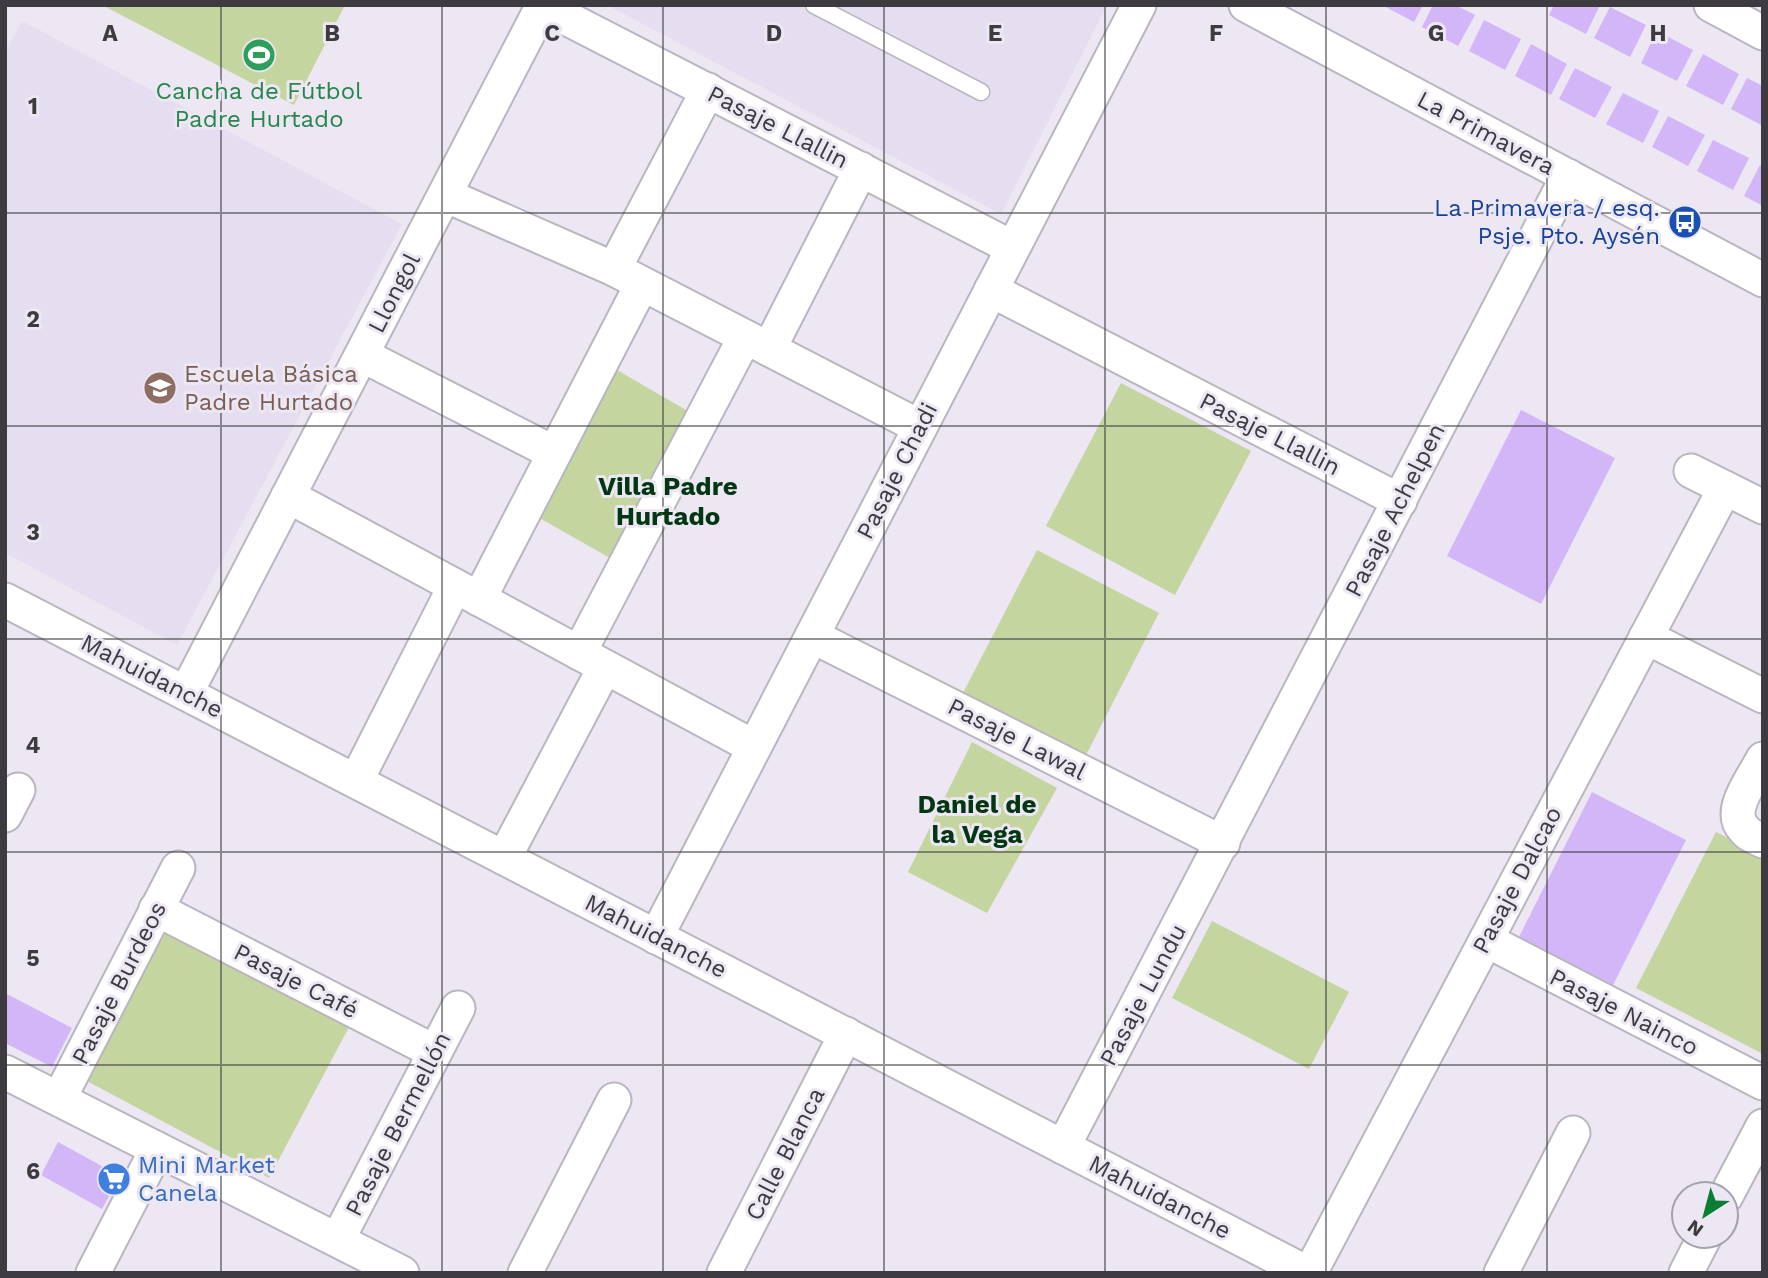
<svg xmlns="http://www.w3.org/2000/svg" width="1768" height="1278" font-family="'Work Sans',sans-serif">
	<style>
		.built { fill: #e5ddf0 }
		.green { fill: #c4d59f }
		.building { fill: #d3b6f7 }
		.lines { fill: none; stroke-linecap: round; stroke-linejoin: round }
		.lane-casing { stroke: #bab6c0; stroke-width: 19 }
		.street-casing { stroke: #bab6c0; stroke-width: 37 }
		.lane { stroke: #fff; stroke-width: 16 }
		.street { stroke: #fff; stroke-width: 33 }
		.grid { fill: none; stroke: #3d3b40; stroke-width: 2; stroke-opacity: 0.55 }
		.labels { text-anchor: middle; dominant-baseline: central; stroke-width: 6; stroke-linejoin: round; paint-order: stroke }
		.leisure-label { font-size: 24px; fill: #27864d; stroke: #ece7f2 }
		.street-label { font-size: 24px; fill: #3d3b40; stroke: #ece7f2 }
		.transit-label { font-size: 24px; fill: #164399; stroke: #ece7f2; text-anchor: end }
		.education-label { font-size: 24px; fill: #785e54; stroke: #ece7f2; text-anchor: start }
		.shop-label { font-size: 24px; fill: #366cbe; stroke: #ece7f2; text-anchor: start }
		.neighbourhood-label { font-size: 26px; font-weight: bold; fill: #033613; stroke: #ece7f2 }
		.grid-label { font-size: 23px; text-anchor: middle; font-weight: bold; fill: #3d3b40; stroke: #ece7f2; stroke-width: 6; stroke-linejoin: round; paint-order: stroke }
	</style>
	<rect width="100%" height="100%" fill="#ece7f2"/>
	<!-- built -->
	<g class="built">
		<path d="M607,5H1107L1001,214Z"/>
		<path d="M22,21L402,224L177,645L5,553V53Z"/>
	</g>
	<!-- green -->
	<g class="green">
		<path d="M102,5H345L294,105Z"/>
		<path d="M612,367L698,417L617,562L529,512Z"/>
		<path d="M1121,383L1251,451L1175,595L1046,526Z"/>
		<path d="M1037,550L1159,613L1085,757L963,693Z"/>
		<path d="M972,742L1057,788L987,913L908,872Z"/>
		<path d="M1716,832L1763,856V1054L1636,988Z"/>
		<path d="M1212,921L1349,992L1309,1069L1172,998Z"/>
		<path d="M163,924L343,1018L341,1023L349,1027L269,1178L85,1080Z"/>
	</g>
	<!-- building -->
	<g class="building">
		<path d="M1382,5H1423L1414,22Z"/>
		<path d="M1433,5H1455L1475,15L1458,46L1422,27Z"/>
		<path d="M1554,5H1600L1586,34L1549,15Z"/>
		<path d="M1610,7L1646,25L1630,57L1594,38Z"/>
		<path d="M1484,20L1521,39L1505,70L1469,51Z"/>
		<path d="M1657,31L1693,50L1677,81L1641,63Z"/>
		<path d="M1531,44L1567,64L1551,95L1515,76Z"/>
		<path d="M1703,54L1739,74L1723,105L1686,86Z"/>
		<path d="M1575,68L1612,87L1595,118L1559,99Z"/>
		<path d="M1747,78L1763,86V126L1731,109Z"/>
		<path d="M1623,93L1659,111L1643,143L1606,124Z"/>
		<path d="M1668,116L1705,135L1688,166L1652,147Z"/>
		<path d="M1713,140L1749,158L1733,190L1697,171Z"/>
		<path d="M1760,165L1763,167V206L1744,196Z"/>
		<path d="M1521,410L1615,458L1541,604L1447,556Z"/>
		<path d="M1592,792L1686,840L1613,985L1519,937Z"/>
		<path d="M5,993L72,1028L52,1067L5,1043Z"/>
		<path d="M58,1142L120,1176L102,1209L41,1175Z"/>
	</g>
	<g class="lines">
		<defs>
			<path id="lane" d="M814,5L981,92"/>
			<g id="street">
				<path d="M1246,5L1763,280"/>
				<path d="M1711,5L1763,33"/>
				<path d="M543,6L1013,248"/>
				<path d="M445,195L614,269L920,427"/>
				<path d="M614,269L708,90"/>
				<path d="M991,290L1400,501"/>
				<path d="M769,349L861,169"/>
				<path d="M362,355L554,453"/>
				<path d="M1691,471L1763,507"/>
				<path d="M288,496L754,747"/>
				<path d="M479,599L642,284"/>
				<path d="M5,600L1307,1273"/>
				<path d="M812,636L1223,843"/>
				<path d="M1646,637L1763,696"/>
				<path d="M579,653L745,337"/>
				<path d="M186,693L543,5"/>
				<path d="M1763,759C1754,777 1726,811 1744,829C1748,835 1757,838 1763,841"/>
				<path d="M356,781L455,586"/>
				<path d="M5,815L18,790"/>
				<path d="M504,858L605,667"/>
				<path d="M156,909L435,1052"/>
				<path d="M656,937L1139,5"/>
				<path d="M1486,940L1763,1083"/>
				<path d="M5,1072L402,1273"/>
				<path d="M59,1099L178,868"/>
				<path d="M1063,1147L1568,176"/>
				<path d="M1726,1196L1763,1126"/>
				<path d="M338,1239L458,1008"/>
				<path d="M93,1273L157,1149"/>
				<path d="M525,1273L614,1100"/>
				<path d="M724,1273L846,1034"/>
				<path d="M1310,1273L1725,488"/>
				<path d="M1501,1273L1573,1133"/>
				<path d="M1686,1273L1705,1236"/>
			</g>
		</defs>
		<!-- lane casing -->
		<use href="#lane" class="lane-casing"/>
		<!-- street casing -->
		<use href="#street" class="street-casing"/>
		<!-- lane -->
		<use href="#lane" class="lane"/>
		<!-- street -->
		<use href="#street" class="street"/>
	</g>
	<!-- grid -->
	<path class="grid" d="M221,5V1273M442,5V1273M663,5V1273M884,5V1273M1105,5V1273M1326,5V1273M1547,5V1273M5,213H1763M5,426H1763M5,639H1763M5,852H1763M5,1065H1763"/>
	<!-- icons -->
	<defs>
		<symbol id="stadium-disc" viewBox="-11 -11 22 22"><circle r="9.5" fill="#2e9e5b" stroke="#ece7f2"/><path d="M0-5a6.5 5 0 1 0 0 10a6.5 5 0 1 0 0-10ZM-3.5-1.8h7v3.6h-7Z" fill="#fff"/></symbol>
		<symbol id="bus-disc" viewBox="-11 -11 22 22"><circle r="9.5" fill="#1a4fb4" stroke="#ece7f2"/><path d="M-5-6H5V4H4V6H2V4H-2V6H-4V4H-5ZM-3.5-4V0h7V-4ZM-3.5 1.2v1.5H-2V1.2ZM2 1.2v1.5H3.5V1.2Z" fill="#fff"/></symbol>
		<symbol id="school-disc" viewBox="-11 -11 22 22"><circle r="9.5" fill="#8d6e63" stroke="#ece7f2"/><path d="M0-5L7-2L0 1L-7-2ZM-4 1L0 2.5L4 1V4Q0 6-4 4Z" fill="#fff"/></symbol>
		<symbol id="supermarket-disc" viewBox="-11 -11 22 22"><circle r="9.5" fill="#3f7fe0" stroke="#ece7f2"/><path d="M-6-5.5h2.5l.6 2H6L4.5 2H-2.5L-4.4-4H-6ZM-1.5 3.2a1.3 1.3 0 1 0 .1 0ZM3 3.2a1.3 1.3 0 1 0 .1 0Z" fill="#fff"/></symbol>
	</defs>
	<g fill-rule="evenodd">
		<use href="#stadium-disc" x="240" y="36" width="38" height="38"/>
		<use href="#bus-disc" x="1666" y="203" width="38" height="38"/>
		<use href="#school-disc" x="141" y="369" width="38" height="38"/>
		<use href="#supermarket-disc" x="95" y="1160" width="38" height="38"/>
	</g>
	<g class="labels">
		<!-- leisure labels -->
		<g class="leisure-label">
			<text x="259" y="91">Cancha de Fútbol<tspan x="259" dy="28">Padre Hurtado</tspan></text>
		</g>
		<!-- street labels -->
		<g class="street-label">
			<text transform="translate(778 127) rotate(27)">Pasaje Llallin</text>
			<text transform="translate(1486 133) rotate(28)">La Primavera</text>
			<text transform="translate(394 293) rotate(-63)">Llongol</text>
			<text transform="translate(1270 434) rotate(27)">Pasaje Llallin</text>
			<text transform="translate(897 471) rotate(-63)">Pasaje Chadi</text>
			<text transform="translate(1395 510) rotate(-63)">Pasaje Achelpen</text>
			<text transform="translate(152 676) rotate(27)">Mahuidanche</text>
			<text transform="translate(1017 739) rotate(27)">Pasaje Lawal</text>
			<text transform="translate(1517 880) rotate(-62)">Pasaje Dalcao</text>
			<text transform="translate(656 936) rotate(27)">Mahuidanche</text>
			<text transform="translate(296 981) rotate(27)">Pasaje Café</text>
			<text transform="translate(119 983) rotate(-63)">Pasaje Burdeos</text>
			<text transform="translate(1143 995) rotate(-62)">Pasaje Lundu</text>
			<text transform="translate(1624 1012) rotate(27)">Pasaje Nainco</text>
			<text transform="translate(398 1124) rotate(-63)">Pasaje Bermellón</text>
			<text transform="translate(785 1154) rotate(-63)">Calle Blanca</text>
			<text transform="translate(1160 1197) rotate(27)">Mahuidanche</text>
		</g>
		<!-- transit labels -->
		<g class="transit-label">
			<text x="1660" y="208">La Primavera / esq.<tspan x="1660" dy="28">Psje. Pto. Aysén</tspan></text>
		</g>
		<!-- education labels -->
		<g class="education-label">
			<text x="184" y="374">Escuela Básica<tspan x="184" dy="28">Padre Hurtado</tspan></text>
		</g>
		<!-- shop labels -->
		<g class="shop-label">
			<text x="138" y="1165">Mini Market<tspan x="138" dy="28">Canela</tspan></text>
		</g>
		<!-- neighbourhood labels -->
		<g class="neighbourhood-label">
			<text x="668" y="486">Villa Padre<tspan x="668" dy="30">Hurtado</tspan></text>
			<text x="977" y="804">Daniel de<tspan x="977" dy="30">la Vega</tspan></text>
		</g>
	</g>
	<g class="grid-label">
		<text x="110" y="41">A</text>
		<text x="332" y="41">B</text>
		<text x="552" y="41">C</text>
		<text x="774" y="41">D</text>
		<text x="995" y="41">E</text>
		<text x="1216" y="41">F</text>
		<text x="1436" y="41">G</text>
		<text x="1658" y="41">H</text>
		<text x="33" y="114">1</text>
		<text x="33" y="327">2</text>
		<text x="33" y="540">3</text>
		<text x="33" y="753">4</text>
		<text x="33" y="966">5</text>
		<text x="33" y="1179">6</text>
	</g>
	<!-- border -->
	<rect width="1768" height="1278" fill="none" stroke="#3d3b40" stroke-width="14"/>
	<!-- north arrow -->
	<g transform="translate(1705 1215) rotate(216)"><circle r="33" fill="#ece7f2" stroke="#a6a2ab" stroke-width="2"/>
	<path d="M0-5L12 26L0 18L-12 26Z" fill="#087e35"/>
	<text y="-10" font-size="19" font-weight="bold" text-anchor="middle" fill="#3d3b40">N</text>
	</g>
</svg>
